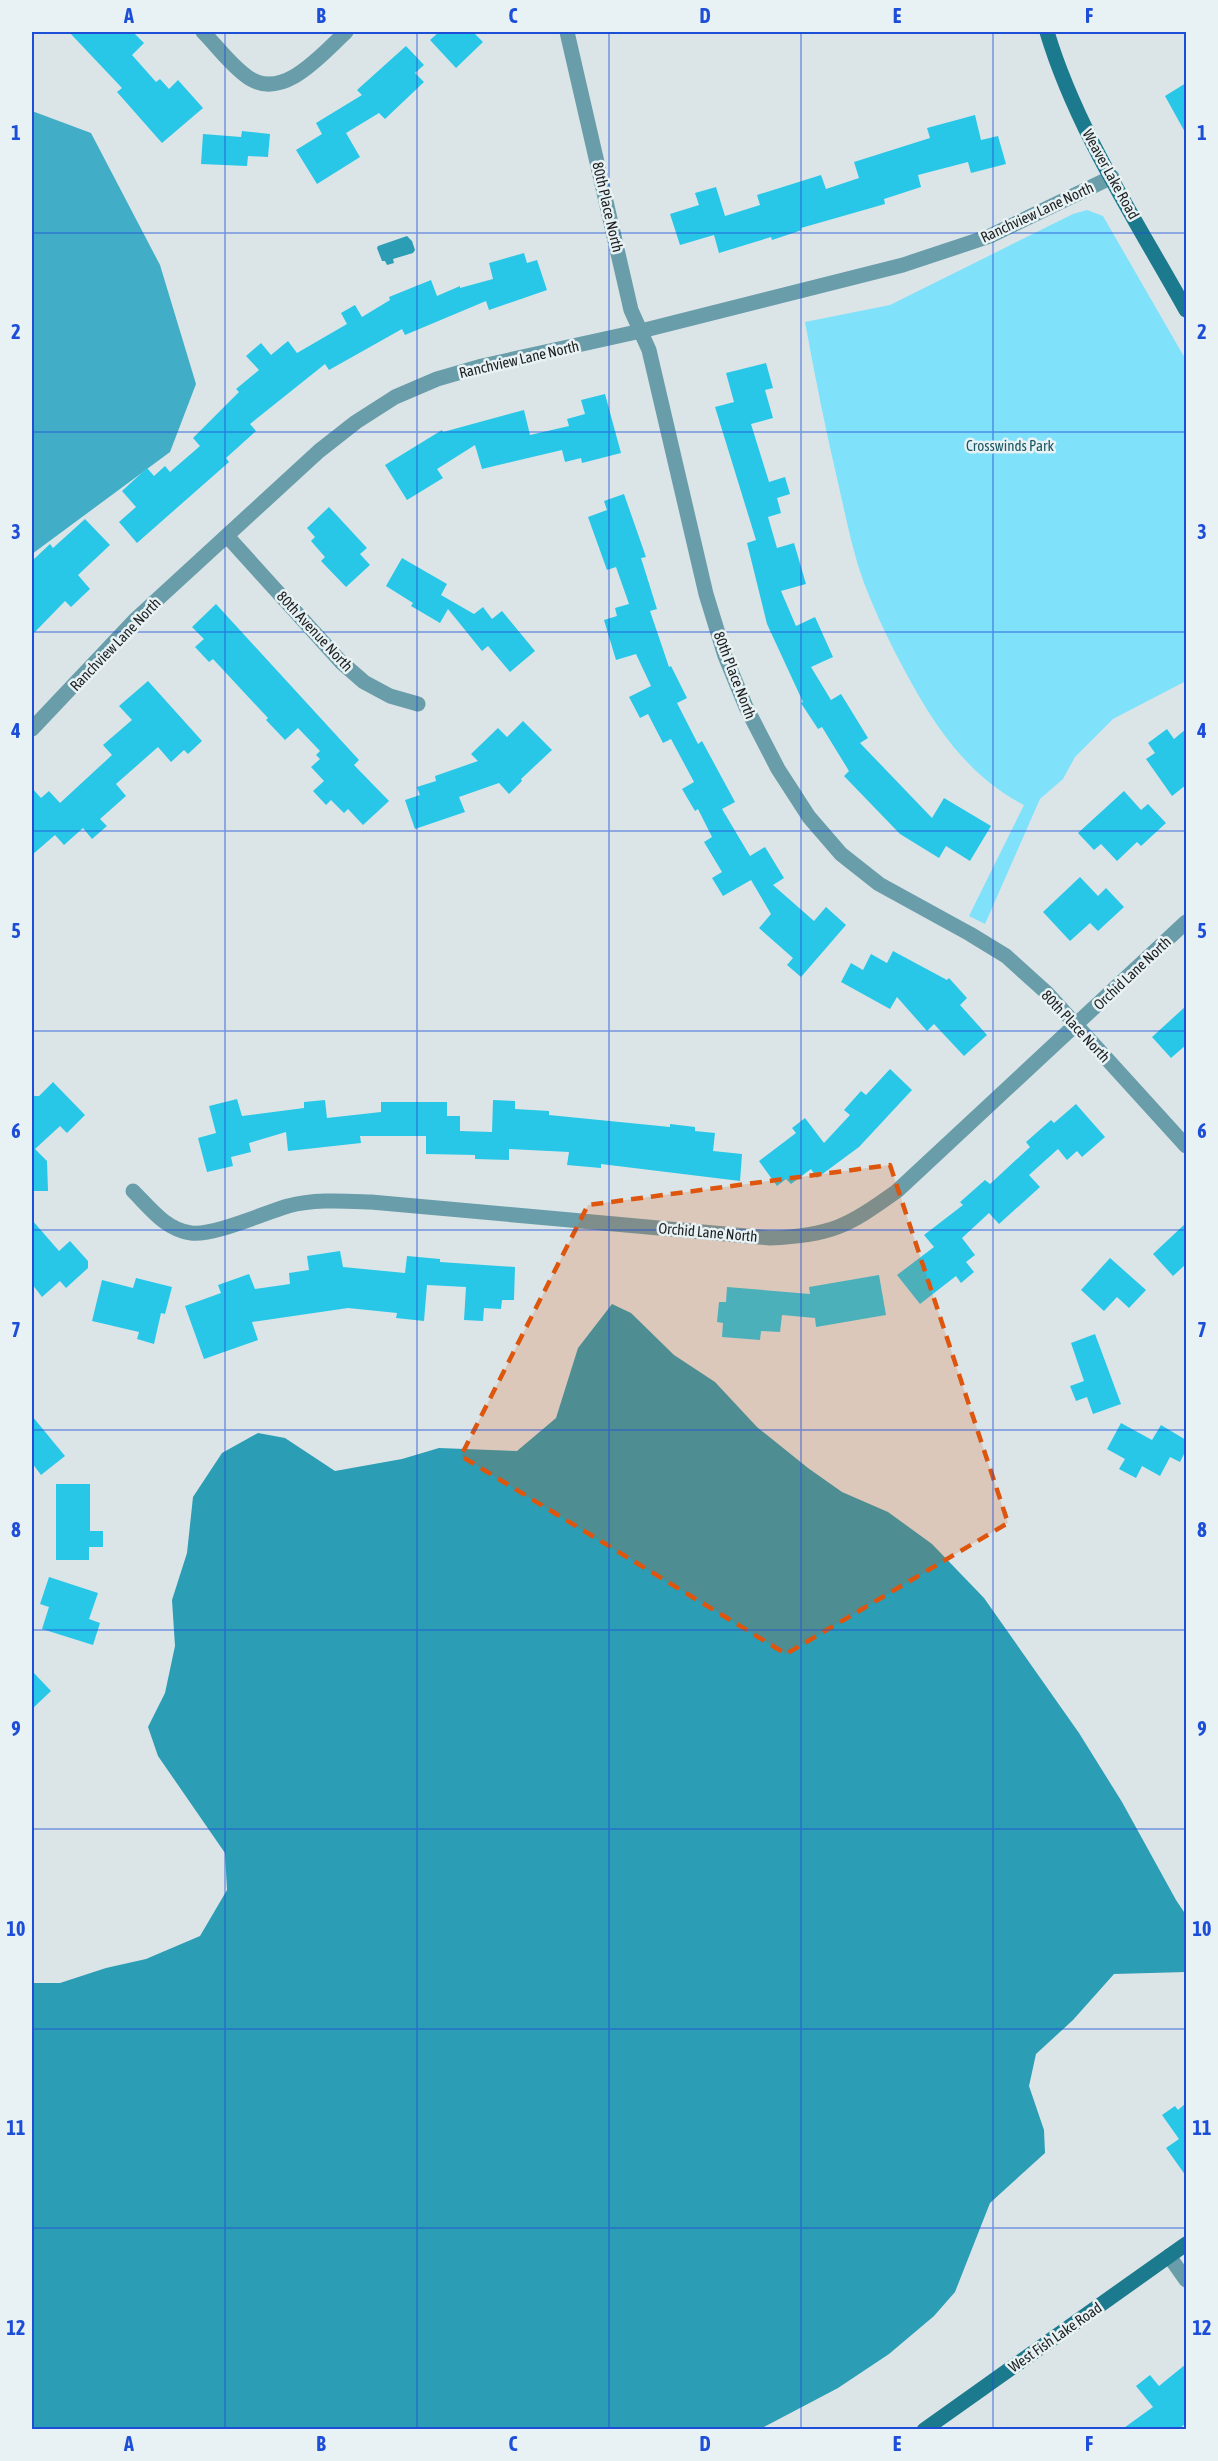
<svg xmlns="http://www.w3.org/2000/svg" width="1218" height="2461" font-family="'Asap Condensed',sans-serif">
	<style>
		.green { fill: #80e1fa }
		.forest { fill: #41adc6 }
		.water { fill: #2b9db5 }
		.building { fill: #28c7e7 }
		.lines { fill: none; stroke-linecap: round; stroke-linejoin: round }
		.street { stroke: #699daa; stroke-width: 15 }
		.secondary { stroke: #1b7a8d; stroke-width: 15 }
		.marked { fill: #de560d; fill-opacity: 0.2; stroke: #de560d; stroke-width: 4.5; stroke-dasharray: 12 8; stroke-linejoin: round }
		.grid { fill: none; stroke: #1d4ed8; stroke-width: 1.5; stroke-opacity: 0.55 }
		.labels { text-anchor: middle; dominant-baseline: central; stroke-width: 5; stroke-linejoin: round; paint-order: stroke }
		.street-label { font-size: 15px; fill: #1e2122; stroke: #e8f2f4 }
		.park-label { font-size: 15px; fill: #1b5764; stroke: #e8f2f4 }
		.neatline { fill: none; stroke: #1d4ed8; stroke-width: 2 }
		.grid-label { font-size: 20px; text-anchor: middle; font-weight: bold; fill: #1d4ed8 }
	</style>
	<rect width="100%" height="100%" fill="#dbe5e7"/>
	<!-- green -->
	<path class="green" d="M1087,210L1103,216L1186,360V681L1113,719L1075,757L1063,779L1040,799L985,924L969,916L1024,805C975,780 942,737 916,691C898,659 881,626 868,593C854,559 847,522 839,487C826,432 815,377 805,322L890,305L1073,214Z"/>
	<!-- forest -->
	<path class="forest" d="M32,111L91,133L160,265L196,384L170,452L32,554Z"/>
	<!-- water -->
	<g class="water">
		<path d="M407,236L412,241L415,250L413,253L393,259L394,263L387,265L385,261H382L377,248L378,246Z"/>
		<path d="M612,1304L631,1313L674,1355L715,1382L757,1427L808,1468L842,1492L888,1512L932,1544L984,1598L1079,1733L1122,1802L1176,1900L1186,1915V1972L1114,1974L1073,2020L1036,2054L1029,2086L1044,2130L1045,2153L990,2203L955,2292L934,2316L889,2354L838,2388L760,2429H32V1983H60L106,1968L146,1959L200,1936L227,1890L225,1853L158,1756L148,1727L165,1693L175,1646L172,1600L187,1553L193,1497L222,1453L258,1433L285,1438L335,1471L402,1459L439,1448L517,1451L556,1418L578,1348Z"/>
	</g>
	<!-- building -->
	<g class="building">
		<path d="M69,32H133L144,43L132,55L156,82L160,79L169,89L178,80L203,108L162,143L117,92L122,88Z"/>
		<path d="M439,32H473L483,42L456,68L430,40Z"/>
		<path d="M406,46L424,65L415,73L424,82L385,119L379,113L346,133L360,157L317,184L296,150L322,134L316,123L362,95L357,90Z"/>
		<path d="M1186,83V134L1165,96Z"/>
		<path d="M975,115L981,140L998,136L1006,164L971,173L968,162L918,175L921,187L884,199L885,204L801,228L802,230L772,240L771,237L719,253L714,235L680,245L670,214L699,205L695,193L716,187L725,216L760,205L757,195L821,175L826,189L859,178L854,162L930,138L927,128Z"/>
		<path d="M242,131L270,134L268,157L248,156L247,166L201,164L203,134L241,137Z"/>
		<path d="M524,253L527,263L537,260L547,290L489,310L486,301L405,335L402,329L329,370L325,364L250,424L256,431L226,458L229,462L137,543L119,522L136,507L122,491L147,468L154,476L165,466L170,472L200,446L193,438L239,392L236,389L259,370L246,356L261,343L271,355L288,341L297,353L347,324L341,313L355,305L362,317L390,300L389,297L431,280L437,296L460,286V288L493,279L489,263Z"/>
		<path d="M766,363L773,388L765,390L773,418L751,424L769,482L785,477L790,494L777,498L781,513L768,517L777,548L794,543L806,584L781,591L796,626L815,617L833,657L811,667L831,700L841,694L868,738L860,743L932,818L944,798L991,826L970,861L946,846L939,858L900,834L844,776L849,771L822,727L818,729L801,703L803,702L767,624L747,543L756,540L715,407L734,402L726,373Z"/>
		<path d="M605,394L621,453L582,463L581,458L565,462L562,450L482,469L475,445L437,469L443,478L407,500L385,465L442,430L443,432L524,410L530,435L569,426L567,419L585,414L581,400Z"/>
		<path d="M624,494L646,557L641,558L657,609L650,611L669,667L671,666L687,698L677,703L698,744L702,741L735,802L722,809L750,856L765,847L784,878L773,885L814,921L826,907L846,925L801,977L787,965L793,958L759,928L771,914L751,880L723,896L712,878L722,872L704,842L712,837L698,809L695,811L682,789L694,782L671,739L663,743L648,714L640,718L629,697L651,686L636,654L616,660L604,620L617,616L615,608L629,604L616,567L607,570L588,517L607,510L604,501Z"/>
		<path d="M329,507L367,548L360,554L370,565L346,587L321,561L325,557L311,541L315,537L307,528Z"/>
		<path d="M85,519L110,545L78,575L90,589L71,607L65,601L32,635V561L50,544L53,548Z"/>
		<path d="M402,558L447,584L441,595L474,614L483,607L492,619L502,611L535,651L510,672L488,646L482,651L448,609L440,623L411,606L413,603L386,586Z"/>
		<path d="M216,604L359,760L354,765L389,801L363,825L348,809L344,813L331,800L326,805L313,791L324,781L311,767L320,759L316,755L320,751L298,728L285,740L266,720L268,718L213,659L209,662L195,647L204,639L192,627Z"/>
		<path d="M148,681L202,741L188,754L184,750L171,762L158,747L116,784L126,796L100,819L107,826L92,839L83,828L64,845L55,835L32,855V788L41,798L49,791L60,803L112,755L103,745L132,720L119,706Z"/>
		<path d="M523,721L552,750L521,779L522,781L509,794L499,783L459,797L465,812L415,829L405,800L420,795L417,787L436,781L435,776L478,761L471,754L498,728L507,737Z"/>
		<path d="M1167,729L1174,739L1186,729V785L1172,796L1146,759L1155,753L1148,743Z"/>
		<path d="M1124,791L1141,810L1148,804L1166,823L1141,846L1137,842L1117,861L1101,844L1094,850L1078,833Z"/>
		<path d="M1080,877L1098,896L1106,888L1124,907L1098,931L1090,923L1070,941L1043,912Z"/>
		<path d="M893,951L947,980L949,978L967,998L960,1005L987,1035L964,1056L934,1024L927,1031L897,997L890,1009L841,982L851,963L863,970L871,954L887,963Z"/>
		<path d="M1186,1006V1045L1171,1058L1152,1037Z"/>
		<path d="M890,1069L912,1090L859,1147L817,1178L811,1169L791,1184L786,1179L777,1186L759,1161L796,1133L792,1128L805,1118L824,1143L850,1115L844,1110L861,1091L866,1095Z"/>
		<path d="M53,1082L85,1115L67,1133L60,1126L35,1149L47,1161L48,1191H32V1096H39Z"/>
		<path d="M237,1099L242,1116L304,1108V1102L325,1100L327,1118L381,1112V1102H447V1116H460V1131L492,1132L493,1100L515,1101V1109L549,1111V1115L670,1127V1124L695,1127V1131L715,1133L713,1151L742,1154L740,1181L601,1164V1168L567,1165L569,1152L509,1149V1160L475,1159V1155L426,1154V1136H360L361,1143L288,1151L286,1132L249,1143L251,1152L231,1157L233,1166L207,1172L198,1138L216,1133L209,1106Z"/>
		<path d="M1076,1104L1105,1137L1082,1157L1077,1151L1067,1160L1058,1149L1029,1175L1040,1187L999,1224L989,1213L962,1238L975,1255L966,1262L974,1272L961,1283L956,1276L920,1304L897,1275L934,1247L924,1235L963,1205L960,1202L985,1180L990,1184L1030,1147L1026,1142L1051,1120L1054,1123Z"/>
		<path d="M32,1220L59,1251L70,1241L88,1261V1268L66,1288L60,1281L42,1297L32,1284Z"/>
		<path d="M1186,1223V1264L1173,1276L1153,1254Z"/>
		<path d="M340,1251L343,1267L405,1273L407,1256L440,1259V1262L515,1267L514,1300H502L501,1309L484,1308L483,1321L464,1320L466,1287L427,1285L424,1321L396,1318L397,1313L348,1308L252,1322L258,1340L204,1359L185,1306L221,1293L218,1285L249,1274L255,1289L290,1284L289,1273L309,1270L307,1256Z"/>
		<path d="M1110,1258L1146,1290L1129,1308L1117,1297L1104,1311L1081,1290Z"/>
		<path d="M879,1275L886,1315L816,1327L815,1318L782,1315L780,1332L761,1331L760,1340L722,1337L723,1323L717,1322L719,1302H726L727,1287L810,1294L809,1287Z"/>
		<path d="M136,1278L172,1287L165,1314L161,1313L154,1344L137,1339L139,1332L92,1321L102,1280L133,1288Z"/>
		<path d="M1095,1334L1121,1404L1093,1414L1087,1397L1076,1401L1070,1386L1084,1381L1071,1343Z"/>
		<path d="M32,1416L65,1456L41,1475L32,1463Z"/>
		<path d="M1121,1423L1152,1440L1161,1425L1186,1440V1450L1180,1462L1170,1457L1160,1476L1142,1466L1136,1478L1119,1469L1125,1459L1107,1449Z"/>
		<path d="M56,1484H90V1531H103V1547H89V1560H56Z"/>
		<path d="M49,1577L98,1593L89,1619L100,1623L93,1645L42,1629L49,1607L40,1604Z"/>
		<path d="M32,1671L51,1691L32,1709Z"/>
		<path d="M1186,2103V2176L1166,2148L1179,2139L1162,2115L1175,2106L1178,2110Z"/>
		<path d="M1186,2364V2423L1178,2430H1121L1153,2407L1136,2386L1150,2375L1159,2386Z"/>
	</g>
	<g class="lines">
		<!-- street -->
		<g class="street">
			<path d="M203,32C218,47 231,66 249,78C284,101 323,53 346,32"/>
			<path d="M567,32L631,310L649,350L706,594L725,656L746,707L778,769L809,817L841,854L879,884L970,934L1006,956L1047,993L1186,1146"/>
			<path d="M227,536L341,662L364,682L390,696L418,704"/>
			<path d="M32,729L136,619L319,451L356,422L395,397L437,379L482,366L641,331L903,265L990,236L1112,177"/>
			<path d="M133,1191C150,1208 166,1230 191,1233C213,1236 264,1213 288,1206C315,1199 343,1201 371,1202L770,1238C831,1236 848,1226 897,1191L1186,922"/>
			<path d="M1169,2256L1186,2280"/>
		</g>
		<!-- secondary -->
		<g class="secondary">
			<path d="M1047,32C1076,129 1137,222 1186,310"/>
			<path d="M924,2430L1186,2244"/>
		</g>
	</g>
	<!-- marked area -->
	<path class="marked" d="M890,1165L1008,1523L786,1654L461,1456L588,1205Z"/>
	<!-- grid -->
	<path class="grid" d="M225,32V2430M417,32V2430M609,32V2430M801,32V2430M993,32V2430M32,233H1186M32,432H1186M32,632H1186M32,831H1186M32,1031H1186M32,1230H1186M32,1430H1186M32,1630H1186M32,1829H1186M32,2029H1186M32,2228H1186"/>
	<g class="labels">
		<!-- street labels -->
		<g class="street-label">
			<text transform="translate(1111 174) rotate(61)">Weaver Lake Road</text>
			<text transform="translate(608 207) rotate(77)">80th Place North</text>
			<text transform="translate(1037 212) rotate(-25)">Ranchview Lane North</text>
			<text transform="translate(519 359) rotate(-13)">Ranchview Lane North</text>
			<text transform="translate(315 631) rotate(47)">80th Avenue North</text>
			<text transform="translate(115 644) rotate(-46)">Ranchview Lane North</text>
			<text transform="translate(735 675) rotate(69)">80th Place North</text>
			<text transform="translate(1132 973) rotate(-43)">Orchid Lane North</text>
			<text transform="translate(1076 1026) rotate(47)">80th Place North</text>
			<text transform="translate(708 1232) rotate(5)">Orchid Lane North</text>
			<text transform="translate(1055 2337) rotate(-35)">West Fish Lake Road</text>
		</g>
		<!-- park labels -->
		<g class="park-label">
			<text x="1010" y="445">Crosswinds Park</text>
		</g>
	</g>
	<!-- border -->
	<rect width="1218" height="2461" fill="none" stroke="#e8f2f4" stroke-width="66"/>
	<rect x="33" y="33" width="1152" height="2395" class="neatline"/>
	<g class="grid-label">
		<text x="129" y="23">A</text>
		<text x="321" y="23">B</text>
		<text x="513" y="23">C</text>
		<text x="705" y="23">D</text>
		<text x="897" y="23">E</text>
		<text x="1089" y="23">F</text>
		<text x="16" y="140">1</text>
		<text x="1202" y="140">1</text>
		<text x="16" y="339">2</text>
		<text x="1202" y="339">2</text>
		<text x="16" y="539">3</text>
		<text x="1202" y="539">3</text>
		<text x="16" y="738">4</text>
		<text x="1202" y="738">4</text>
		<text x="16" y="938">5</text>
		<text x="1202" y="938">5</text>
		<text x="16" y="1138">6</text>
		<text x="1202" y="1138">6</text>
		<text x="16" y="1337">7</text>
		<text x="1202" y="1337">7</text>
		<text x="16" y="1537">8</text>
		<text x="1202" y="1537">8</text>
		<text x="16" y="1736">9</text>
		<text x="1202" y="1736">9</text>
		<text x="16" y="1936">10</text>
		<text x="1202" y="1936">10</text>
		<text x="16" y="2135">11</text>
		<text x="1202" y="2135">11</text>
		<text x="16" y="2335">12</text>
		<text x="1202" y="2335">12</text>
		<text x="129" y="2451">A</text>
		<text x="321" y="2451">B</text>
		<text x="513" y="2451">C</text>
		<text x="705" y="2451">D</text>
		<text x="897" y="2451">E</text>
		<text x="1089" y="2451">F</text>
	</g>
</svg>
